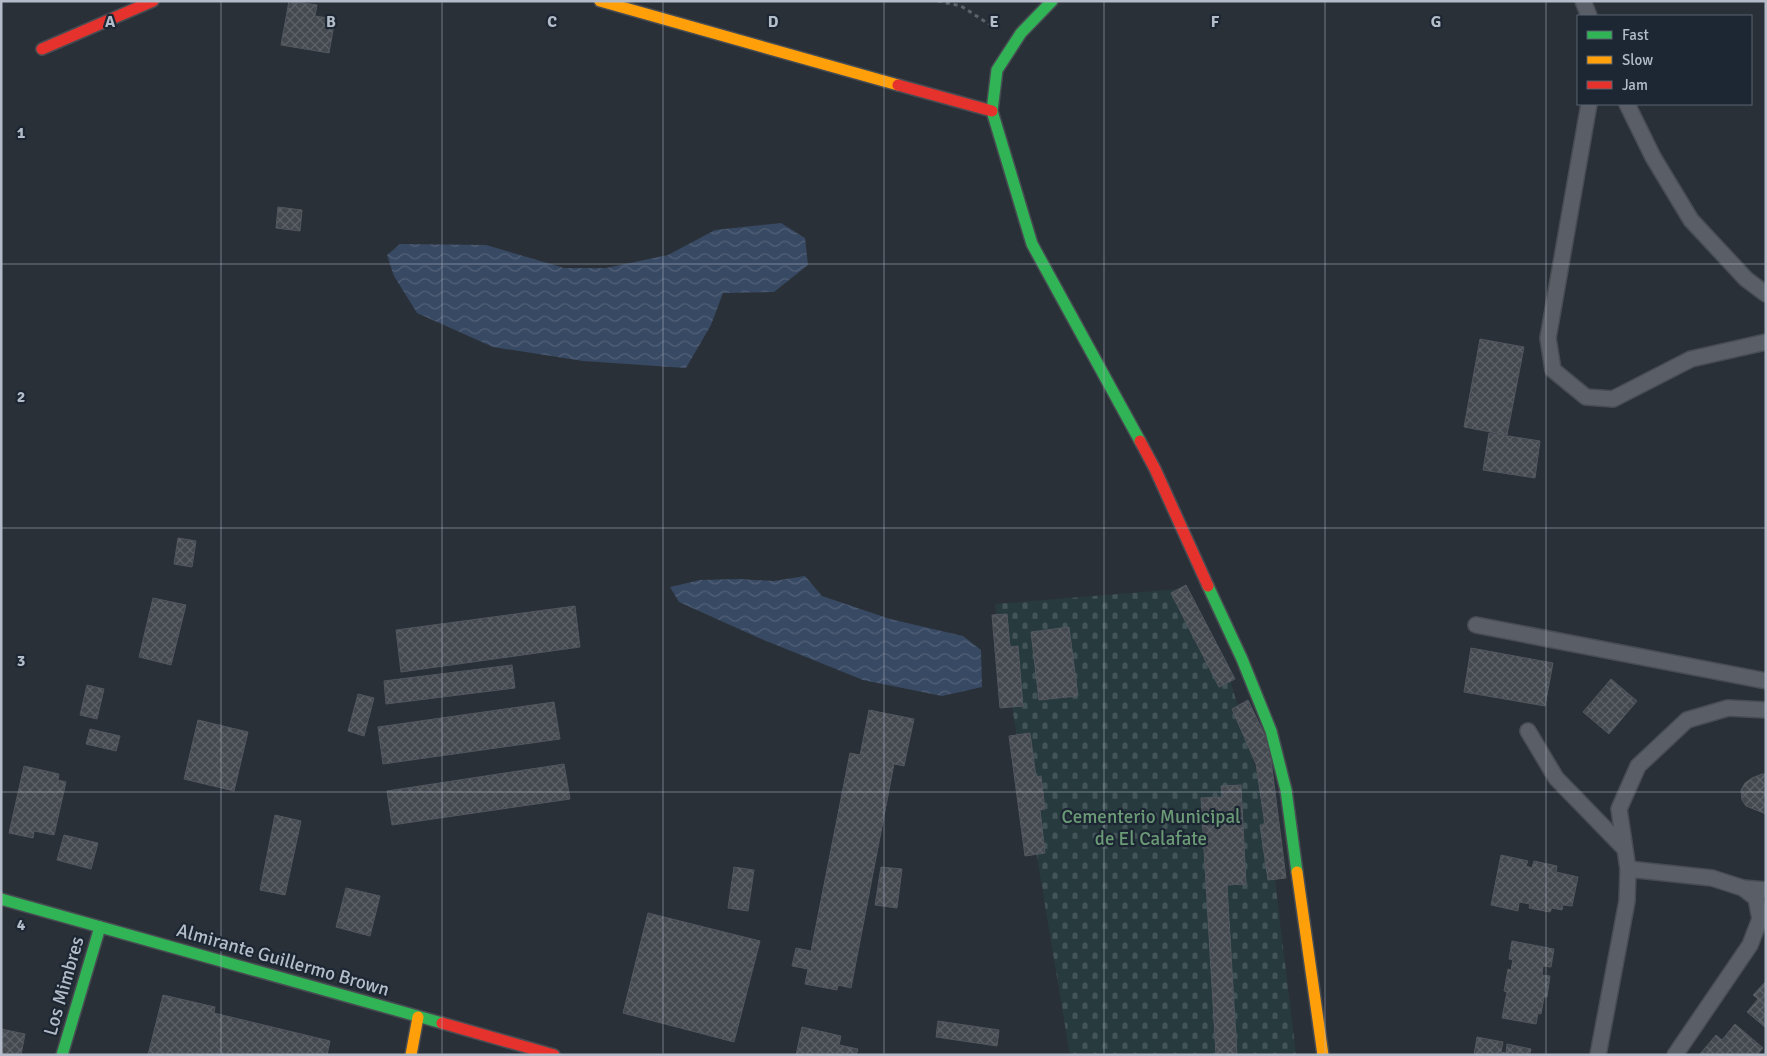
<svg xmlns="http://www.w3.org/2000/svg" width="1767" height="1056" font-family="Signika,sans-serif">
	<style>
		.cemetery { fill: url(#cemetery-stones) }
		.water { fill: url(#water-waves) }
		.building { fill: url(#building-cross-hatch); stroke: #52575f }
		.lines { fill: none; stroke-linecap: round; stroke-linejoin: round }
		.lane-casing { stroke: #484c53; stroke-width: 18 }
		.fast-casing { stroke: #484c53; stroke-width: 14 }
		.slow-casing { stroke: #484c53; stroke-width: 14 }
		.jam-casing { stroke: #484c53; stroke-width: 14 }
		.path { stroke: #5d636a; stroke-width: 3; stroke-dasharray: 4 4; stroke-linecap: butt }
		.lane { stroke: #5a5e66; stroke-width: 15 }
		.fast { stroke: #30b455; stroke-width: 11 }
		.slow { stroke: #ff9f0a; stroke-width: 11 }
		.jam { stroke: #e5322d; stroke-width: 11 }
		.grid { fill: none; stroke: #b4bcc9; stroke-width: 1; stroke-opacity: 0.55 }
		.labels { text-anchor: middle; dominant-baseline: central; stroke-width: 4.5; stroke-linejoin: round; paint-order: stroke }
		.park-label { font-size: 19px; fill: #6b9a76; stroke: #1d2633 }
		.street-label { font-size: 19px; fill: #b4bcc9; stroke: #1d2633 }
		.grid-label { font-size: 16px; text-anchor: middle; font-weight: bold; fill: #b4bcc9; stroke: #1d2633; stroke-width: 4.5; stroke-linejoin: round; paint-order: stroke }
	</style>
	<defs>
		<pattern id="cemetery-stones" width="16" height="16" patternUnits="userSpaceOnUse" patternTransform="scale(1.25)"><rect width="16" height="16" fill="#273a3e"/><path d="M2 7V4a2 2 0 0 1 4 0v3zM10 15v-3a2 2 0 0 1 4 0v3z" fill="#445559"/></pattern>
		<pattern id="water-waves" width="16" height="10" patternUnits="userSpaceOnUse" patternTransform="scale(1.25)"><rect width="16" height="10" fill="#384963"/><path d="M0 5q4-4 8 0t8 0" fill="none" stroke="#526178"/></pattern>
		<pattern id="building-cross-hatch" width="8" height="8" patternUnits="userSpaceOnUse" patternTransform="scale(1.25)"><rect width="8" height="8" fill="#444950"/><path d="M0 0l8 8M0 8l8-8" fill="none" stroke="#5d6168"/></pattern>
	</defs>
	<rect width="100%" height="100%" fill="#2a3038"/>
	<!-- cemetery -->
	<path class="cemetery" d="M1180,589L1228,672L1266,805L1296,1055H1070L995,604Z"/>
	<!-- water -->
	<g class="water">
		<path d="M781,223L805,238L808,265L774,292L723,293L711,325L686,368L583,361L493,347L417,313L394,276L387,255L400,244L486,245L564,268H606L668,255L715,230Z"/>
		<path d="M805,576L822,596L890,619L963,636L981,650L982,687L942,696L863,680L759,638L679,602L670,587L700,580L739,579L774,581Z"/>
	</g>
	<!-- building -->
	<g class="building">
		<path d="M289,1L317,5L315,16L335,19L329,53L281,45Z"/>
		<path d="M278,207L302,210L300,231L276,228Z"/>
		<path d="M1480,339L1524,347L1507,435L1464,427Z"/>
		<path d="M1489,433L1540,441L1535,478L1483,470Z"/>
		<path d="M178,538L196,541L192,567L174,564Z"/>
		<path d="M1186,585L1235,679L1219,687L1171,593Z"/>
		<path d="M153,598L186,605L171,665L139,657Z"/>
		<path d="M575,606L580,647L401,672L396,630Z"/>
		<path d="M1007,614L1010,647L1018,646L1023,706L1000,708L992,615Z"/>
		<path d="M1069,627L1078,696L1039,700L1031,632Z"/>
		<path d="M1471,648L1553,663L1545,706L1464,692Z"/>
		<path d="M512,665L515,688L386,704L384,681Z"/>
		<path d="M1611,679L1637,701L1609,734L1583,712Z"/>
		<path d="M87,685L104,689L97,719L80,715Z"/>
		<path d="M358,694L374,698L364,736L348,731Z"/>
		<path d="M1248,700L1269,744L1286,878L1268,880L1260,825H1265L1256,764L1232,709Z"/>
		<path d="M554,702L560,739L383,764L378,727Z"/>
		<path d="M869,710L914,719L904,766L894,764L851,988L838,985L837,990L805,984L808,969L792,966L796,948L811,951L850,753L860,755Z"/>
		<path d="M198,720L248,732L234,791L184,779Z"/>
		<path d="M90,729L120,736L116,751L86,744Z"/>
		<path d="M1030,733L1036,777L1041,776L1045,809L1040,810L1045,853L1025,856L1009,736Z"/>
		<path d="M564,764L570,799L392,825L387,791Z"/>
		<path d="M24,766L59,774L58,780L66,782L54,835L34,831L33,838L9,833Z"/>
		<path d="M1762,774H1766V814L1746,806L1742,800L1741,790L1745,783L1752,778Z"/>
		<path d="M1241,785L1246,884L1227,885L1237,1055H1216L1201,798L1222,797L1221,786Z"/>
		<path d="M275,815L301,821L285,895L260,890Z"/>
		<path d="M64,835L98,843L91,869L57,860Z"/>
		<path d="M1501,855L1528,861L1526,866L1532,868L1534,861L1557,866L1556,872L1578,877L1572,906L1563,905L1562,910L1552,908L1550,912L1529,908L1530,904L1519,902L1518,911L1491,905Z"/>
		<path d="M734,867L754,870L748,911L728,908Z"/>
		<path d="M881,867L902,869L897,908L875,905Z"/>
		<path d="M346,888L380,896L370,936L336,927Z"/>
		<path d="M648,913L760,941L734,1042L623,1013Z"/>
		<path d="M1512,941L1554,949L1551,967L1543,966L1542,975L1550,976L1547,997H1544L1541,1014L1538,1013L1536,1024L1502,1018L1507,992L1504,991L1508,969L1511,970L1513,960L1509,959Z"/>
		<path d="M1766,981V1028L1747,1012L1758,999L1753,995Z"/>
		<path d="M163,995L215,1007L214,1013L330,1041L327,1055H148Z"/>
		<path d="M938,1021L999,1030L997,1046L936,1037Z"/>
		<path d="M1735,1024L1763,1048L1757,1055H1699L1716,1035L1722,1040Z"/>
		<path d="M802,1027L841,1036L839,1045L858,1049L856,1055H796Z"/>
		<path d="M1,1029L25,1034L21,1055H1Z"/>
		<path d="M1477,1037L1503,1042L1501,1052L1506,1053L1507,1044L1531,1049L1530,1054L1532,1055H1474Z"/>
	</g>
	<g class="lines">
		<defs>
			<g id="lane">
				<path d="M1583,1L1589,16"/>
				<path d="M1589,104L1548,338L1553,370L1586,397L1613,399L1691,359L1766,342"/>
				<path d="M1627,104L1653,157L1691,220L1746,279L1766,294"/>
				<path d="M1476,625L1766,681"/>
				<path d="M1528,731L1556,778L1624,848"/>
				<path d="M1628,869L1619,809L1638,766L1687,720L1728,708L1766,710"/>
				<path d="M1743,888L1766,890"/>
				<path d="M1598,1055L1627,901L1628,869L1712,878L1743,888L1756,898L1760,919L1750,945L1675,1055"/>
			</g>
			<g id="fast">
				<path d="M1052,1L1021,33L997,70L992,111L1032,244L1140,441"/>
				<path d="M1208,586L1242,659L1271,731L1286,790L1297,872"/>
				<path d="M1,899L442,1023"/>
				<path d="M62,1055L100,927"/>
			</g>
			<g id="slow">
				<path d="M600,1L898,85"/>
				<path d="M1297,872L1323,1055"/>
				<path d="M411,1055L418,1017"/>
			</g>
			<g id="jam">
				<path d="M42,49L153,1"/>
				<path d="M898,85L992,111"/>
				<path d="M1140,441L1155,469L1208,586"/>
				<path d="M442,1023L554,1055"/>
			</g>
		</defs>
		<!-- lane casing -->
		<use href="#lane" class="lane-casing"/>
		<!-- fast casing -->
		<use href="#fast" class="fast-casing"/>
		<!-- slow casing -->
		<use href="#slow" class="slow-casing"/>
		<!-- jam casing -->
		<use href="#jam" class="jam-casing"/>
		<!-- path -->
		<path class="path" d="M938,1L961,6L992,26"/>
		<!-- lane -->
		<use href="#lane" class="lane"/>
		<!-- fast -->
		<use href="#fast" class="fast"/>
		<!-- slow -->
		<use href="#slow" class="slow"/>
		<!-- jam -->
		<use href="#jam" class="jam"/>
	</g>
	<!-- grid -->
	<path class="grid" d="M221,1V1055M442,1V1055M663,1V1055M884,1V1055M1104,1V1055M1325,1V1055M1546,1V1055M1,264H1766M1,528H1766M1,792H1766"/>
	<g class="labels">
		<!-- park labels -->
		<g class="park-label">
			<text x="1151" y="817">Cementerio Municipal<tspan x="1151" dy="22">de El Calafate</tspan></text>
		</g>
		<!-- street labels -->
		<g class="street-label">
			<text transform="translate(283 960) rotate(16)">Almirante Guillermo Brown</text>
			<text transform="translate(64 986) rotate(-74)">Los Mimbres</text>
		</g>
	</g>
	<g class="grid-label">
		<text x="110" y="27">A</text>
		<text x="331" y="27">B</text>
		<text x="552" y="27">C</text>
		<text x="773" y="27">D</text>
		<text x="994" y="27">E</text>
		<text x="1215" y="27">F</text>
		<text x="1436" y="27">G</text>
		<text x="21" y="138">1</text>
		<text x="21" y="402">2</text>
		<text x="21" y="666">3</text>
		<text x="21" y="930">4</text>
	</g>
	<!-- border -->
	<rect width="1767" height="1056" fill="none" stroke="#b4bcc9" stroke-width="5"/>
	<!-- legend -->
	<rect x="1577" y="15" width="175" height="90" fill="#1d2633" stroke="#59626f"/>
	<rect x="1587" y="31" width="25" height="8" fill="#30b455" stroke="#59626f"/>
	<text x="1622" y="40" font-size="15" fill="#b4bcc9">Fast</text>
	<rect x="1587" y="56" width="25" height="8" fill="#ff9f0a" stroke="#59626f"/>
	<text x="1622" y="65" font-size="15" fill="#b4bcc9">Slow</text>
	<rect x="1587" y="81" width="25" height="8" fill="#e5322d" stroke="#59626f"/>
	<text x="1622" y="90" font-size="15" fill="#b4bcc9">Jam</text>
</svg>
